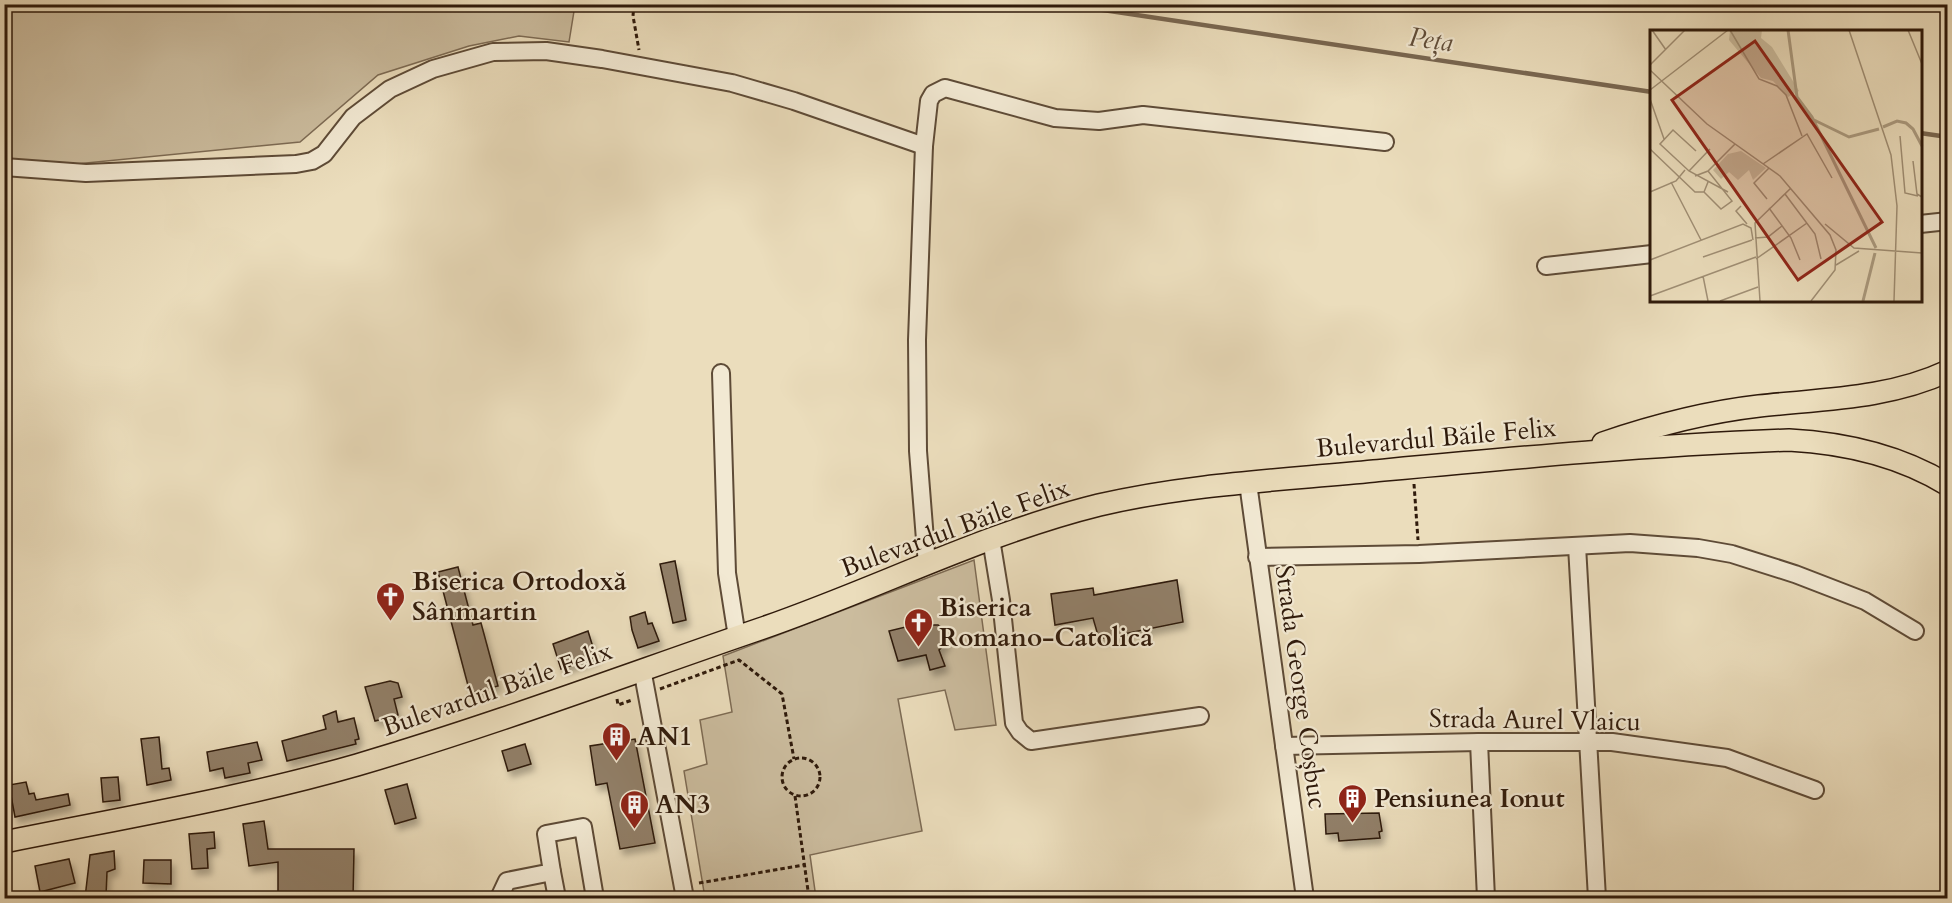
<svg xmlns="http://www.w3.org/2000/svg" width="1952" height="903" font-family="Cardo,serif">
	<style>
		.green { fill: #cbbc9e; stroke: #7d6b54; stroke-width: 1.5 }
		.lines { fill: none; stroke-linecap: round; stroke-linejoin: round }
		.stream { stroke: #796751; stroke-width: 4.5 }
		.building { fill: #917f67; stroke: #2f1a0b; stroke-width: 1.5; filter: url(#shadow) }
		.minor-casing { stroke: #5e4b37; stroke-width: 20 }
		.major-casing { stroke: #2f1a0b; stroke-width: 24 }
		.path { stroke: #2f1a0b; stroke-width: 3; stroke-dasharray: 4.5 3; stroke-linecap: butt }
		.minor { stroke: #f2e9d3; stroke-width: 16 }
		.major { stroke: #ebddbc; stroke-width: 21 }
		.labels { text-anchor: middle; dominant-baseline: central; stroke-width: 4.5; stroke-linejoin: round; paint-order: stroke }
		.street-label { font-size: 26px; fill: #2f1a0b; stroke: #f2e9d3 }
		.poi-label { font-size: 26px; font-weight: bold; fill: #2f1a0b; stroke: #f2e9d3; text-anchor: start }
		.water-label { font-size: 27px; font-style: italic; fill: #614e3a; stroke: #f2e9d3 }
		.inset-river { fill: none; stroke: #ab9b80; stroke-width: 3 }
		.inset-road { fill: none; stroke: #a08f75; stroke-width: 1.5 }
		.view { fill: #8f2418; fill-opacity: 0.15; stroke: #8f2418; stroke-width: 3 }
		.inset-edge { fill: none; stroke: #2f1a0b; stroke-width: 3 }
	</style>
	<defs>
		<filter id="shadow"><feDropShadow dx="3.5" dy="6" stdDeviation="3" flood-color="#0004"/></filter>
	</defs>
	<rect width="100%" height="100%" fill="#ebddbc"/>
	<filter id="stains"><feTurbulence type="fractalNoise" baseFrequency=".00333" numOctaves="4"/><feColorMatrix values="0 0 0 0 .2 0 0 0 0 .09 0 0 0 0 .02 0 0 0 .5 -.17"/></filter>
	<radialGradient id="worn" r=".72"><stop offset=".6" stop-color="#630" stop-opacity="0"/><stop offset="1" stop-color="#630" stop-opacity=".3"/></radialGradient>
	<!-- green -->
	<g class="green">
		<path d="M5,5H575L569,42L519,36L469,46L378,75L300,142L5,171Z"/>
		<path d="M974,560L996,725L955,730L945,690L898,699L922,831L810,855L816,898H705L684,771L707,764L700,720L732,712L723,656Z"/>
	</g>
	<g class="lines">
		<!-- stream -->
		<g class="stream">
			<path d="M1063,4L1652,92"/>
			<path d="M1920,133L1948,137"/>
		</g>
	</g>
	<!-- building -->
	<g class="building">
		<path d="M675,561L686,620L673,623L660,564Z"/>
		<path d="M458,567L473,625L481,623L498,686L470,693L438,572Z"/>
		<path d="M1177,580L1183,622L1099,639L1093,618L1055,625L1051,594L1093,588L1094,595Z"/>
		<path d="M645,612L648,624L652,623L659,641L638,648L632,630L630,617Z"/>
		<path d="M926,622L928,625H938L945,630L946,643L939,650L945,666L930,670L926,655L898,661L889,631Z"/>
		<path d="M588,631L596,657L561,669L553,644Z"/>
		<path d="M390,681L398,683L402,697L394,699L398,715L375,721L365,687Z"/>
		<path d="M336,711L338,722L354,718L359,739L355,740L356,744L287,761L282,741L326,729L323,716Z"/>
		<path d="M159,737L162,769L169,768L171,780L147,785L141,739Z"/>
		<path d="M635,739L655,843L620,849L607,783L596,785L590,746Z"/>
		<path d="M257,742L262,760L248,763L250,773L225,778L223,768L210,771L207,752Z"/>
		<path d="M525,744L531,764L508,771L502,751Z"/>
		<path d="M118,777L120,800L103,802L101,778Z"/>
		<path d="M26,782L29,794L34,793L36,800L68,794L70,805L15,817L9,785Z"/>
		<path d="M407,784L416,818L395,824L385,790Z"/>
		<path d="M1379,813L1382,831L1379,832L1380,838L1339,841L1338,833L1326,834L1325,814Z"/>
		<path d="M264,821L268,849H354L353,898H278V862L249,866L243,824Z"/>
		<path d="M214,832L215,848L207,849L208,868L192,869L189,834Z"/>
		<path d="M114,851L115,869L107,872L106,896L97,895L96,898H85L90,855Z"/>
		<path d="M69,859L75,883L40,892L35,866Z"/>
		<path d="M144,860H171V884L143,883Z"/>
	</g>
	<g class="lines">
		<defs>
			<g id="minor">
				<path d="M4,167L86,173L296,164L312,161L324,154L353,117L390,89L433,69L493,52L546,51L602,59L732,83L794,101L924,146"/>
				<path d="M1920,224L1948,221"/>
				<path d="M1546,266L1652,254"/>
				<path d="M721,373L727,573L737,637"/>
				<path d="M1248,483L1305,898"/>
				<path d="M991,539L1001,600L1014,723L1020,732L1031,741L1200,716"/>
				<path d="M1577,546L1597,898"/>
				<path d="M1257,557L1419,554L1630,543L1698,548L1732,554L1795,574L1865,601L1915,631"/>
				<path d="M927,565L918,451L917,340L924,146L929,101L933,94L945,88L1055,118L1099,121L1143,115L1385,142"/>
				<path d="M642,669L685,898"/>
				<path d="M1479,742L1486,898"/>
				<path d="M1284,746L1479,742H1612L1727,758L1815,790"/>
				<path d="M552,872L557,898"/>
				<path d="M499,898L507,881L552,872L546,834L583,827L595,898"/>
			</g>
			<g id="major">
				<path d="M1603,443C1653,426 1706,412 1759,406C1823,399 1888,399 1948,371"/>
				<path d="M4,842C122,818 242,798 357,765C493,725 626,675 760,629C874,590 982,534 1099,505C1189,484 1283,480 1374,471C1513,458 1650,445 1789,440C1846,443 1899,455 1948,485"/>
			</g>
		</defs>
		<!-- minor casing -->
		<use href="#minor" class="minor-casing"/>
		<!-- major casing -->
		<use href="#major" class="major-casing"/>
		<!-- path -->
		<g class="path">
			<path d="M634,4L633,16L639,50"/>
			<path d="M1414,484L1418,540"/>
			<path d="M660,689L739,660L782,694L794,759"/>
			<path d="M617,699L618,705L632,700"/>
			<circle cx="801" cy="777" r="19"/>
			<path d="M795,796L809,898"/>
			<path d="M699,883L804,865"/>
		</g>
		<!-- minor -->
		<use href="#minor" class="minor"/>
		<!-- major -->
		<use href="#major" class="major"/>
	</g>
	<!-- icons -->
	<defs>
		<symbol id="church-pin" viewBox="-11 -11 22 30"><path d="M0 17L-7.5 6A9.5 9.5 0 1 1 7.5 6Z" fill="#8f2418" stroke="#f2e9d3"/><path d="M-1.2-6h2.4v3.5h3.3v2.4h-3.3V6h-2.4V-.1h-3.3v-2.4h3.3Z" fill="#fff"/></symbol>
		<symbol id="building-pin" viewBox="-11 -11 22 30"><path d="M0 17L-7.5 6A9.5 9.5 0 1 1 7.5 6Z" fill="#8f2418" stroke="#f2e9d3"/><path d="M-4-6H4V6H1V3H-1V6H-4ZM-2.5-4.3h1.7v1.8h-1.7ZM.8-4.3h1.7v1.8H.8ZM-2.5-1h1.7V.8h-1.7ZM.8-1h1.7V.8H.8Z" fill="#fff"/></symbol>
	</defs>
	<g fill-rule="evenodd">
		<use href="#church-pin" x="374" y="580" width="33" height="45"/>
		<use href="#church-pin" x="902" y="606" width="33" height="45"/>
		<use href="#building-pin" x="600" y="720" width="33" height="45"/>
		<use href="#building-pin" x="1336" y="782" width="33" height="45"/>
		<use href="#building-pin" x="618" y="788" width="33" height="45"/>
	</g>
	<g class="labels">
		<!-- street labels -->
		<g class="street-label">
			<text transform="translate(1436 438) rotate(-5)">Bulevardul Băile Felix</text>
			<text transform="translate(955 528) rotate(-20)">Bulevardul Băile Felix</text>
			<text transform="translate(1301 687) rotate(82)">Strada George Coșbuc</text>
			<text transform="translate(497 689) rotate(-19)">Bulevardul Băile Felix</text>
			<text transform="translate(1535 720) rotate(1)">Strada Aurel Vlaicu</text>
		</g>
		<!-- poi labels -->
		<g class="poi-label">
			<text x="412" y="581">Biserica Ortodoxă<tspan x="412" dy="30">Sânmartin</tspan></text>
			<text x="939" y="607">Biserica<tspan x="939" dy="30">Romano-Catolică</tspan></text>
			<text x="637" y="736">AN1</text>
			<text x="1374" y="798">Pensiunea Ionut</text>
			<text x="655" y="804">AN3</text>
		</g>
		<!-- water labels -->
		<g class="water-label">
			<text transform="translate(1431 40) rotate(8)">Peța</text>
		</g>
	</g>
	<!-- overview -->
	<g transform="translate(1650 30)">
		<rect width="272" height="272" fill="#ebddbc"/>
		<path d="M80,0H112L111,8L122,17L149,61L138,67L123,51L111,48L79,10ZM91,121L116,138L103,150L99,140L88,150L79,142L71,149L63,140L78,124Z" fill="#cbbc9e"/>
		<path class="inset-river" d="M138,0L147,67L162,87L226,218M164,90L199,107L229,99M233,97L247,91L256,93L263,99L272,116M213,271L225,223"/>
		<path class="inset-road" d="M2,0L16,20M80,0L109,49L127,56L136,65L152,106M199,0L241,125L247,176L244,271M258,0L272,34M0,35L35,0M0,40L57,94L130,146L180,205L186,220L185,240L161,271M0,60L78,0M0,69L14,109M250,106L255,163L268,166M0,119L45,162H54L58,152M46,121L23,100L10,114L39,141L78,162M263,131L267,164L272,167M113,134L157,104L182,148M39,141L60,119M45,146L58,141L85,114M21,152L51,210M0,162L26,151L35,140M54,162L71,179L82,171L58,141M135,164L165,204L171,229M117,169L104,153L119,138M91,176L86,181L97,194M119,178L141,208L150,230M175,194L204,218L272,223M105,208L118,207L132,196M53,227L102,210M106,229L157,193M0,230L93,194L101,198L103,210M186,235L209,221M53,246L58,271M0,266L106,227M70,271L108,257M110,271L105,193L141,158"/>
		<path class="view" d="M105,11L232,192L148,250L22,70Z"/>
		<rect width="272" height="272" class="inset-edge"/>
	</g>
	<!-- margin -->
	<rect width="1952" height="903" fill="none" stroke="#ebddbc" stroke-width="24"/>
	<rect x="6" y="6" width="1940" height="891" fill="none" stroke="#2f1a0b" stroke-width="3"/>
	<rect x="12" y="12" width="1928" height="879" fill="none" stroke="#2f1a0b" stroke-width="1.5"/>
	<rect width="100%" height="100%" filter="url(#stains)"/>
	<rect width="100%" height="100%" fill="url(#worn)"/>
</svg>
